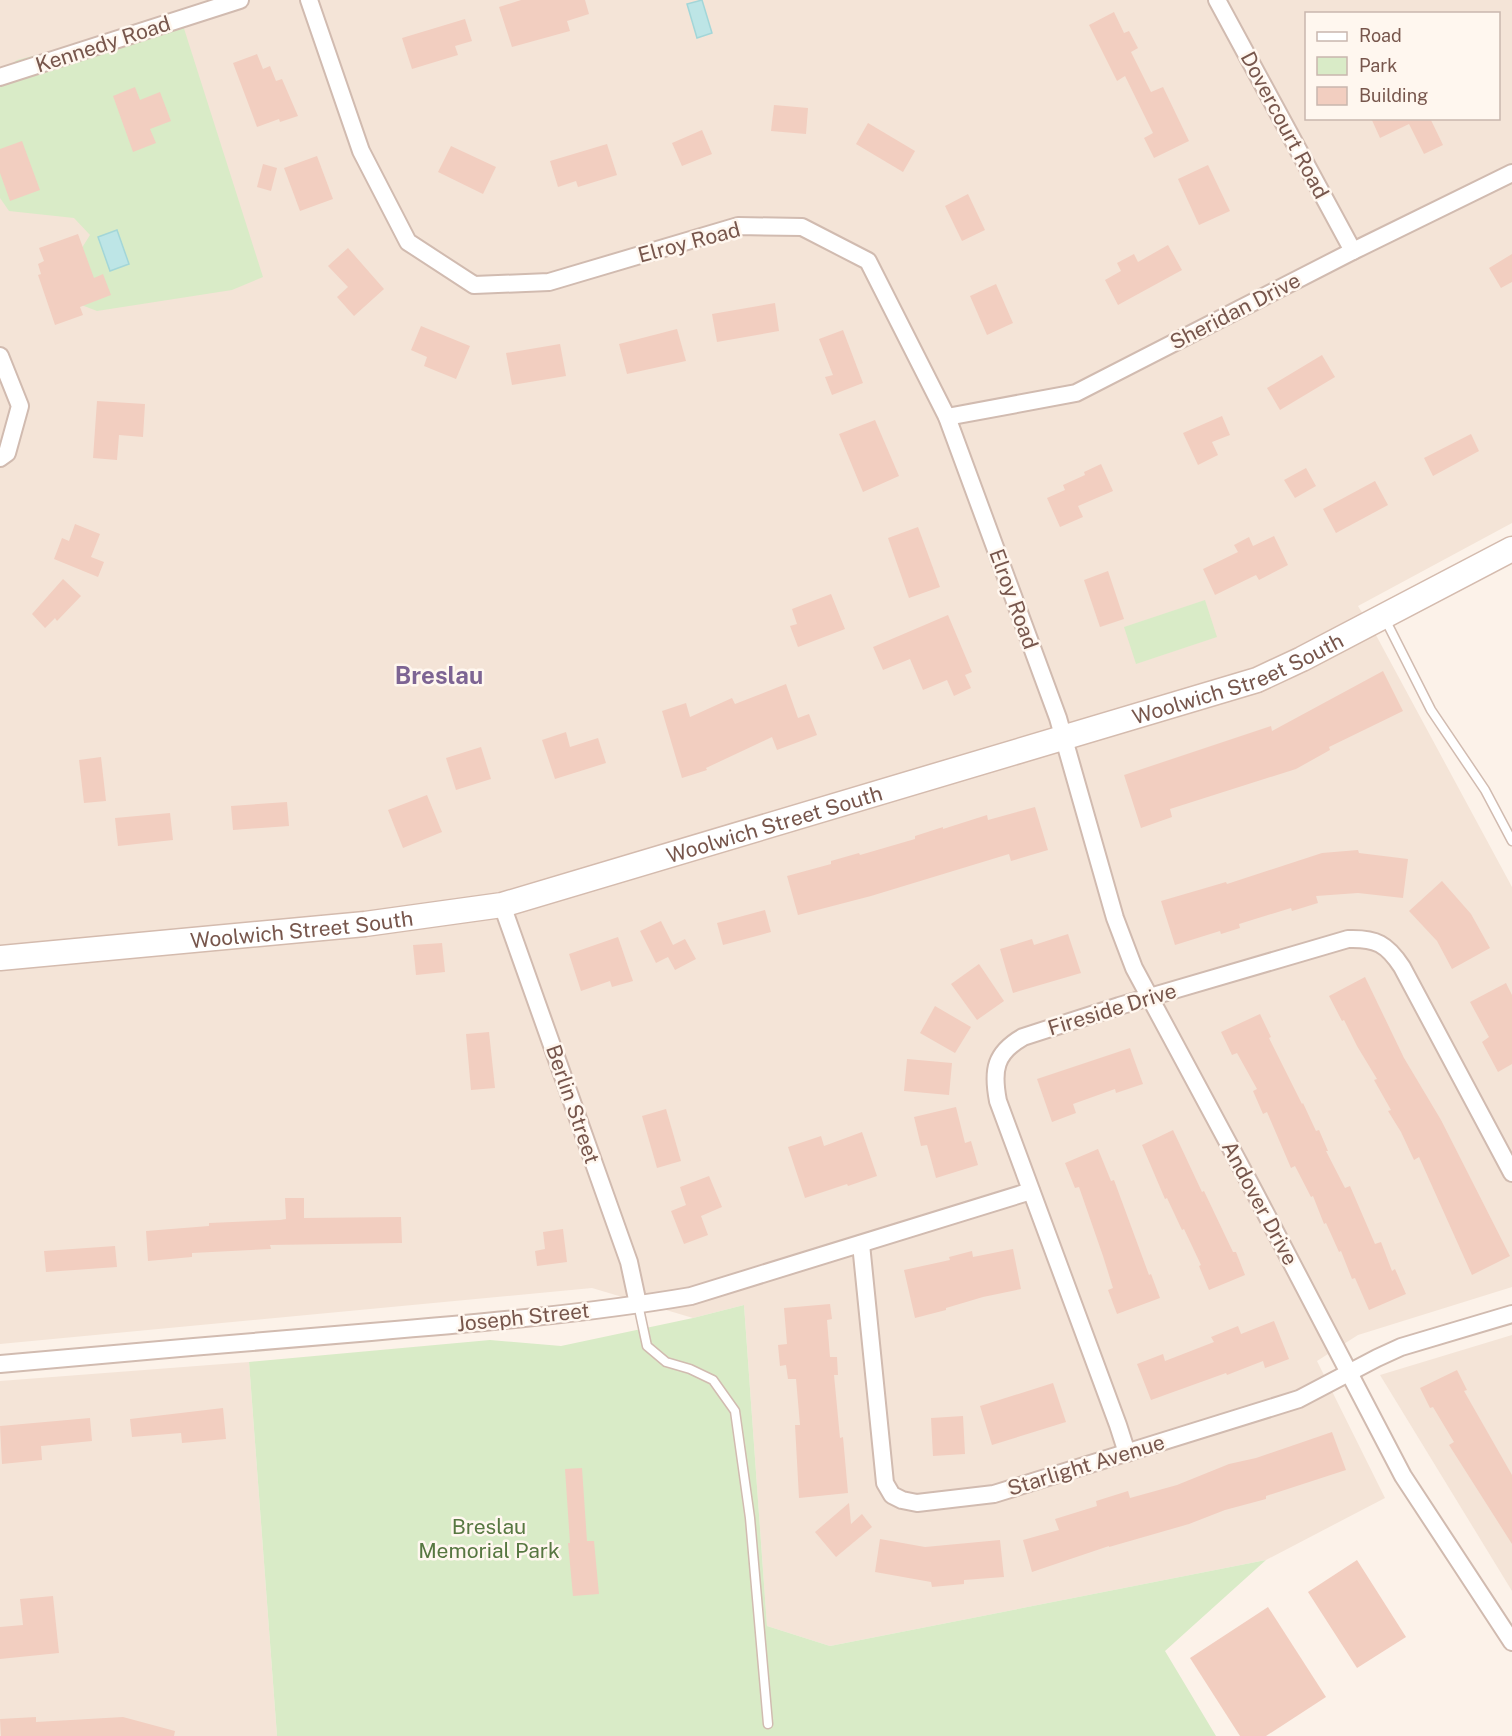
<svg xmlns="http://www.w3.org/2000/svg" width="1512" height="1736" font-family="'Public Sans',sans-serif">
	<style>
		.residential { fill: #f4e4d7; fill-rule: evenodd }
		.green { fill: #d9ebc7 }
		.water { fill: #bde5e6; stroke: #a3d6d8; stroke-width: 1.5 }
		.building { fill: #f2cec0 }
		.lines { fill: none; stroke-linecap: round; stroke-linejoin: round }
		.lane-casing { stroke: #d1bbb0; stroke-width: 11 }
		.street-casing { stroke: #d1bbb0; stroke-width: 20 }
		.secondary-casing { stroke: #d4bbae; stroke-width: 27 }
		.lane { stroke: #fff; stroke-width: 8 }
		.street { stroke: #fff; stroke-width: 16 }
		.secondary { stroke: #fff; stroke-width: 24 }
		.labels { text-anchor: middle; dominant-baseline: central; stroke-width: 5; stroke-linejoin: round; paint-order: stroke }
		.street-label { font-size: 21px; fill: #77564c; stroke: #fff7ef }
		.park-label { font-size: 21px; fill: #577741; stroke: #fff7ef }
		.quarter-label { font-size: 24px; font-weight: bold; fill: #7d6493; stroke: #fff7ef }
	</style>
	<rect width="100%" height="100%" fill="#fcf2e9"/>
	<!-- residential -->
	<g class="residential">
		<path d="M0,0H1512V523L1358,606L1377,637L1512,887V1287L1358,1335L1317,1361L1385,1498L1266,1560L830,1646L767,1626L744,1305L693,1318L592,1288L0,1344ZM1306,14H1498V118H1306Z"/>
		<path d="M1512,1335V1591L1380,1375Z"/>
		<path d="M249,1362L277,1736H0V1381Z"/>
	</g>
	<!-- green -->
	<g class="green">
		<path d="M181,19L263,277L232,290L97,311L53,294L90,235L74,218L9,211L0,198V72L17,60Z"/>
		<path d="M1205,600L1217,637L1136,664L1124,627Z"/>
		<path d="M744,1305L767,1626L830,1646L1266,1560L1165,1651L1216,1736H277L249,1362L490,1340L561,1346L693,1318Z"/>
	</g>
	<!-- water -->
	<g class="water">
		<path d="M702,0L712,33L697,38L687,4Z"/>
		<path d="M117,230L129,264L110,271L98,237Z"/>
	</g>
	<!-- building -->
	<g class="building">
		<path d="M521,0H585L589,14L567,21L570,31L512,47L499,7Z"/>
		<path d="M1114,12L1124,33L1129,31L1138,48L1131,52L1151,92L1163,87L1189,141L1154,158L1144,138L1153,133L1125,76L1117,81L1089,25Z"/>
		<path d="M465,19L472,41L455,46L458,55L412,69L402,38Z"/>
		<path d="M257,54L263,69L270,66L276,81L282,79L298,116L280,122L279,119L257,127L233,63Z"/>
		<path d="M135,87L140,100L160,92L171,121L150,129L156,143L133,152L113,96Z"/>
		<path d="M774,105L808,108L806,134L771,131Z"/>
		<path d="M1371,118H1430L1443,145L1424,154L1409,124L1380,138Z"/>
		<path d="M868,123L915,151L903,172L856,144Z"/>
		<path d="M702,130L712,154L682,166L672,143Z"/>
		<path d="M22,141L40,190L10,201L0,173V149Z"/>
		<path d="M607,144L617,175L578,187L576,181L558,187L550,161Z"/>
		<path d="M451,146L496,167L483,194L438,172Z"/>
		<path d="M317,156L333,199L300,211L284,168Z"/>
		<path d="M263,164L277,168L271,191L257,187Z"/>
		<path d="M1208,165L1230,211L1199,225L1178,179Z"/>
		<path d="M968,194L985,230L962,241L945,206Z"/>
		<path d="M78,234L94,278L103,274L111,295L80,307L83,315L55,325L38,275L41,274L38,264L44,261L39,248Z"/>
		<path d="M1168,245L1182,270L1118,305L1105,280L1121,271L1117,263L1134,254L1138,262Z"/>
		<path d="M348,248L384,289L354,316L337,297L348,287L328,266Z"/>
		<path d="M1512,254V282L1501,288L1489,268Z"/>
		<path d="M996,284L1013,323L987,335L970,296Z"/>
		<path d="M775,303L779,331L717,342L712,314Z"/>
		<path d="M421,326L470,346L456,379L424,366L427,357L411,350Z"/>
		<path d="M677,329L686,361L627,374L619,344Z"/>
		<path d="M843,330L863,383L832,395L825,377L833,375L819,339Z"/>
		<path d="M560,344L566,376L512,385L506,353Z"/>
		<path d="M1322,355L1335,377L1280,410L1267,388Z"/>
		<path d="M97,401L145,404L143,437L119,435L117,460L93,458Z"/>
		<path d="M1222,416L1230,435L1212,442L1218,455L1198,465L1183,433Z"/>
		<path d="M875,420L899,476L863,492L839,434Z"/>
		<path d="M1471,434L1479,451L1433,476L1424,458Z"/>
		<path d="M1101,464L1113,491L1078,506L1083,517L1060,527L1047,498L1065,490L1063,485L1085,475L1084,472Z"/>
		<path d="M1306,468L1316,486L1295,498L1284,480Z"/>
		<path d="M1375,481L1388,505L1336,533L1323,509Z"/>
		<path d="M75,524L100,534L91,557L104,562L98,577L54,559L62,538L69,541Z"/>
		<path d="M918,527L940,587L909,598L888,538Z"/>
		<path d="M1274,536L1288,565L1259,580L1256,575L1215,595L1203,569L1238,552L1234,545L1249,537L1253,546Z"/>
		<path d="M1108,571L1124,619L1100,627L1084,580Z"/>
		<path d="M63,579L81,596L57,621L55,618L45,628L32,614Z"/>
		<path d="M831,594L845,629L798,647L790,626L797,624L792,609Z"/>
		<path d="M948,615L972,672L965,675L971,688L954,696L947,680L923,690L910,659L883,670L873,647Z"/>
		<path d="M1383,671L1403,711L1329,747L1330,750L1296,769L1170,809L1172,817L1141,828L1124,775L1271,726L1272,731Z"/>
		<path d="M786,684L798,718L809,714L817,735L777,750L772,737L706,768L707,770L682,778L662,711L686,703L690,717L732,698L735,704Z"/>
		<path d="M566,732L570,747L598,738L606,763L555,779L542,740Z"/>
		<path d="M481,747L491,779L456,790L446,758Z"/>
		<path d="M101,757L106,801L84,803L79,760Z"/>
		<path d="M427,795L442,832L403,848L388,810Z"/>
		<path d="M287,802L289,826L233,830L231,806Z"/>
		<path d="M1035,807L1048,850L1011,861L1009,854L871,896L798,915L787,876L831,864V861L859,853L860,855L915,839V836L943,827V829L987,815L988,820Z"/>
		<path d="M170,813L173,840L118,846L115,818Z"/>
		<path d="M1358,850L1359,853L1408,859L1403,898L1358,893L1316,896L1318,903L1292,911L1291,908L1239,924L1240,928L1221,934L1220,931L1175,945L1161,901L1226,882L1227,884L1322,853Z"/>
		<path d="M1442,881L1471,914L1490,948L1452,969L1437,941L1409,911Z"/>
		<path d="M765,910L771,932L723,945L717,923Z"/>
		<path d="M661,921L673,945L685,939L696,959L675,970L668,957L656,963L640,931Z"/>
		<path d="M1068,934L1081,973L1013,993L1000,949L1032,939L1034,945Z"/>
		<path d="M618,937L633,981L612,987L610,981L581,991L569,954Z"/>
		<path d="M442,943L445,972L416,975L413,945Z"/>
		<path d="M979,964L1004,1001L977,1020L951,984Z"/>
		<path d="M1365,977L1404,1058L1441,1120L1510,1256L1472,1275L1419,1157L1414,1160L1401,1132L1388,1111L1391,1110L1374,1080L1377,1079L1357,1046L1344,1020L1342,1021L1329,996Z"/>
		<path d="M1506,983L1512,995V1064L1498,1072L1482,1042L1489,1037L1470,1002Z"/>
		<path d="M935,1006L971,1027L955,1053L920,1033Z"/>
		<path d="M1260,1014L1271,1037L1269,1038L1302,1104L1303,1103L1316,1131L1319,1130L1328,1151H1326L1345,1188L1350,1186L1375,1244L1381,1242L1392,1271L1395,1269L1406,1294L1369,1310L1355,1278L1352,1279L1341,1251L1339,1252L1326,1223L1324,1224L1313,1196L1311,1197L1295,1166L1291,1168L1267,1112L1263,1114L1253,1091L1257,1089L1237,1053L1232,1055L1221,1032Z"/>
		<path d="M489,1032L495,1088L471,1090L466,1034Z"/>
		<path d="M1130,1048L1143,1084L1116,1093L1115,1089L1073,1104L1076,1113L1052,1122L1037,1079Z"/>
		<path d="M907,1059L952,1063L949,1095L904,1091Z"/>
		<path d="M956,1107L965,1143L971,1141L978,1165L936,1178L927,1145L921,1146L914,1117Z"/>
		<path d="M666,1109L681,1161L657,1168L642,1116Z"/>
		<path d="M1173,1130L1202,1192L1204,1191L1233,1252H1236L1245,1275L1209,1290L1199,1266L1201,1265L1184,1229L1182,1230L1167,1198L1165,1199L1142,1145Z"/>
		<path d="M862,1132L877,1176L848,1186L847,1184L805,1198L788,1147L821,1136L824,1146Z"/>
		<path d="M1098,1149L1111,1181L1114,1180L1149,1275L1151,1274L1160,1298L1117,1314L1108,1290L1113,1288L1103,1256L1079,1187L1075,1188L1065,1163Z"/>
		<path d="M709,1176L722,1207L701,1216L708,1235L684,1244L671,1211L686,1205L680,1187Z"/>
		<path d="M285,1198H304V1218L401,1217L402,1243L270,1245L271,1249L192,1253V1257L148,1261L146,1231L209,1226V1223L280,1220L286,1219Z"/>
		<path d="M563,1229L567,1262L537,1266L535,1251L545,1249L543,1232Z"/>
		<path d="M115,1246L117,1267L46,1272L44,1251Z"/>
		<path d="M1013,1249L1021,1289L983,1297L946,1308V1310L915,1318L904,1270L950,1260L949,1257L972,1251L973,1257Z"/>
		<path d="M830,1304L832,1319L827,1320L830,1357H837L838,1375H834L840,1438L843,1437L848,1493L799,1498L795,1425H800L796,1379H788L786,1365L780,1366L778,1345L787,1344L784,1308Z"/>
		<path d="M1274,1321L1289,1359L1265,1368L1263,1361L1227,1375L1226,1373L1151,1400L1137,1364L1163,1354L1165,1361L1214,1342L1211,1337L1238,1326L1241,1334Z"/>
		<path d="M1457,1370L1467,1390L1464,1391L1512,1475V1544L1449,1445L1454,1442L1433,1407L1430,1408L1420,1388Z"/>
		<path d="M1053,1383L1066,1422L992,1445L980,1406Z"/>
		<path d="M223,1408L226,1439L182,1443L181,1433L132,1437L130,1419Z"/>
		<path d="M963,1416L965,1454L933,1456L931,1418Z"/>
		<path d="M90,1418L92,1441L41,1446L42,1460L2,1464L0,1426Z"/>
		<path d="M1332,1432L1346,1470L1266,1496V1499L1225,1510L1189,1524L1109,1547V1546L1032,1572L1023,1540L1059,1530L1055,1519L1097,1506L1096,1501L1128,1491L1130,1498L1177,1485L1229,1464L1256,1458Z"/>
		<path d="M582,1468L587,1541H594L599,1594L573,1596L568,1543H570L565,1469Z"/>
		<path d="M849,1503L851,1524L862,1514L872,1527L836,1557L815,1532Z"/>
		<path d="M880,1539L925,1547L1000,1540L1004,1577L964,1580V1584L932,1587L931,1582L875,1572Z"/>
		<path d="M1357,1560L1406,1637L1357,1668L1308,1592Z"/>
		<path d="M53,1596L59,1653L0,1659V1627L23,1625L20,1599Z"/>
		<path d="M1268,1607L1326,1697L1266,1736H1240L1190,1658Z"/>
		<path d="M36,1717V1722L123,1717L175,1731L174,1736H1L0,1719Z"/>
	</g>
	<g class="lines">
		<defs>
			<g id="lane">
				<path d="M1385,619L1431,710L1485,790L1512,841"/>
				<path d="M638,1304L647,1346L666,1362L690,1369L713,1380L735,1411L750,1518L768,1724"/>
			</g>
			<g id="street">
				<path d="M309,0L361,151L408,242L474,285L549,282L738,226L802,227L868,261L947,417L1058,718L1115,918L1134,968L1254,1191L1403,1476L1512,1642"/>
				<path d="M1217,0L1353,251"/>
				<path d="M0,77L240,0"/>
				<path d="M0,356L20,406L7,453L0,458"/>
				<path d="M947,417L1076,393L1353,251L1512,173"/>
				<path d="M502,905L629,1262L638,1304"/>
				<path d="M861,1244L885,1483L892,1495L902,1500L917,1503L994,1494L1299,1399L1377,1358L1401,1347L1512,1314"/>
				<path d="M0,1364C124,1353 247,1342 371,1332C478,1323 585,1314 691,1296L1031,1191"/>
				<path d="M1127,1453L1118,1425L998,1101C992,1070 995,1053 1023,1037L1119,1006L1348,939C1376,938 1387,944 1402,967L1512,1173"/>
			</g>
			<g id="secondary">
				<path id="s1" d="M0,958L365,924L502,905L1257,680L1302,659L1512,549"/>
			</g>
		</defs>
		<!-- lane casing -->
		<use href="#lane" class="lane-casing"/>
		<!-- street casing -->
		<use href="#street" class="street-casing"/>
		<!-- secondary casing -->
		<use href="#secondary" class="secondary-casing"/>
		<!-- lane -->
		<use href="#lane" class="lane"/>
		<!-- street -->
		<use href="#street" class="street"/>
		<!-- secondary -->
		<use href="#secondary" class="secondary"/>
	</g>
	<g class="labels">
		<!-- street labels -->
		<g class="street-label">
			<text transform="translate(103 44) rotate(-18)">Kennedy Road</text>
			<text transform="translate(1285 125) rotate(62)">Dovercourt Road</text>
			<text transform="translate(689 242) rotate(-15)">Elroy Road</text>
			<text transform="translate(1235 311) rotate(-27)">Sheridan Drive</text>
			<text transform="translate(1014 599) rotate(70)">Elroy Road</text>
			<text stroke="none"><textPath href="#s1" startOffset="1275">Woolwich Street South</textPath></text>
			<text stroke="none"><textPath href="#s1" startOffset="789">Woolwich Street South</textPath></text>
			<text stroke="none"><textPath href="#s1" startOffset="303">Woolwich Street South</textPath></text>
			<text transform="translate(1112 1009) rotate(-17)">Fireside Drive</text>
			<text transform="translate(573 1104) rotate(71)">Berlin Street</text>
			<text transform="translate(1260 1203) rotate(62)">Andover Drive</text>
			<text transform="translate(523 1317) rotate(-6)">Joseph Street</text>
			<text transform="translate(1086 1465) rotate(-17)">Starlight Avenue</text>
		</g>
		<!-- park labels -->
		<g class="park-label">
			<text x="489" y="1526">Breslau<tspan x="489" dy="24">Memorial Park</tspan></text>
		</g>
		<!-- quarter labels -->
		<g class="quarter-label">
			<text x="439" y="675">Breslau</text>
		</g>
	</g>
	<!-- legend -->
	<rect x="1305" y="12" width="195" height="108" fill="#fff7ef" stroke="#c9b7ae" stroke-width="1.5"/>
	<rect x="1317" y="32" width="30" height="9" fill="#ffffff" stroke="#c9b7ae" stroke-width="1.5"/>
	<text x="1359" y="42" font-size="18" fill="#77564c">Road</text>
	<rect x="1317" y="57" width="30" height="18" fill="#d9ebc7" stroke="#c9b7ae" stroke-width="1.5"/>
	<text x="1359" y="72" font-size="18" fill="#77564c">Park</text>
	<rect x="1317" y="87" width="30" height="18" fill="#f2cec0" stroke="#c9b7ae" stroke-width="1.5"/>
	<text x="1359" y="102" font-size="18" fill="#77564c">Building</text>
</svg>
